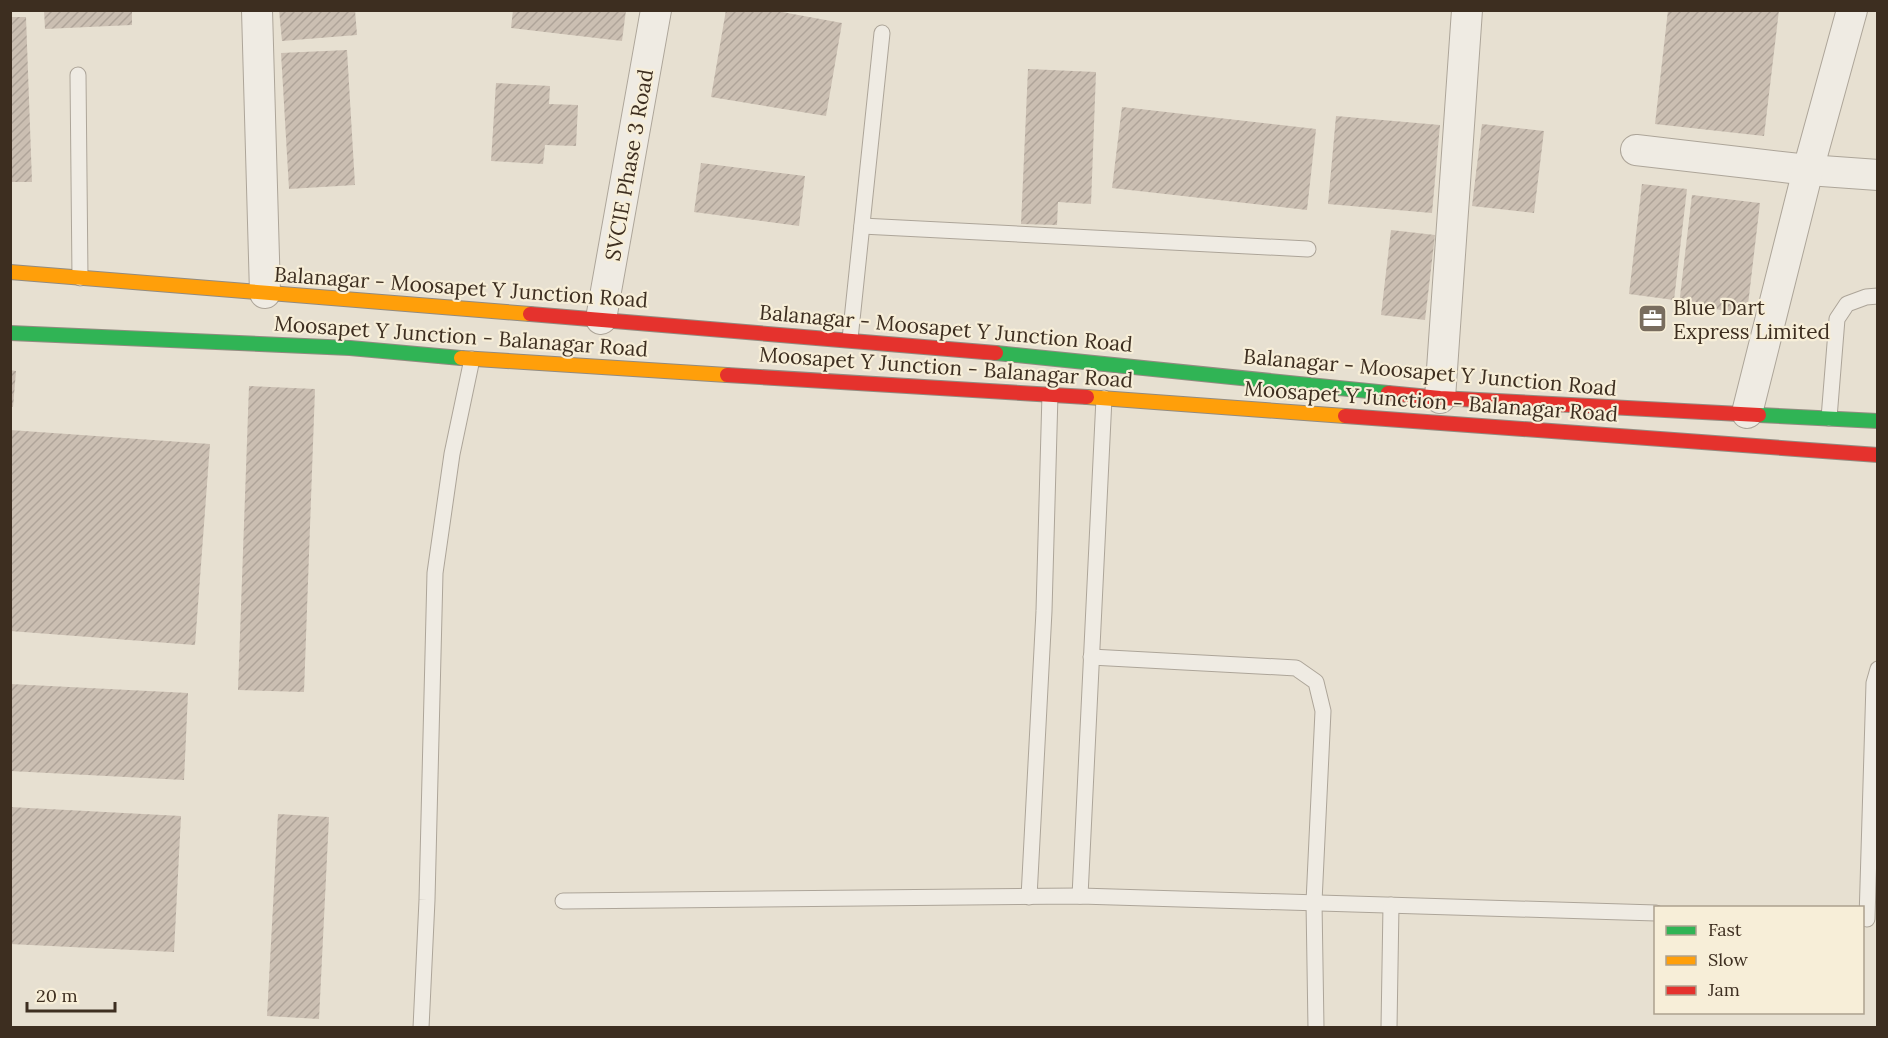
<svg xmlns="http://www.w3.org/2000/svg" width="1888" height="1038" font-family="Lora,serif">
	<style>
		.building { fill: url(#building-hatch) }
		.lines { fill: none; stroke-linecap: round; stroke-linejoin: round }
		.lane-casing { stroke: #ada599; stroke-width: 17 }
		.street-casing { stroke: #ada599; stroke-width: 32 }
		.fast-casing { stroke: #928b80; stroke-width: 16 }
		.slow-casing { stroke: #928b80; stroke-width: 16 }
		.jam-casing { stroke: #928b80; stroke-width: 16 }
		.lane { stroke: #efebe3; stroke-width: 15 }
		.street { stroke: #efebe3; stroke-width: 30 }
		.fast { stroke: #30b455; stroke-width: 14 }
		.slow { stroke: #ff9f0a; stroke-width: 14 }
		.jam { stroke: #e5322d; stroke-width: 14 }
		.labels { text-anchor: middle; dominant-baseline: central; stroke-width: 4.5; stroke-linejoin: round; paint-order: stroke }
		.street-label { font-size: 21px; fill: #3d2e20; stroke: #f7eed8 }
		.poi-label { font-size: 21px; fill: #3d2e20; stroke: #f7eed8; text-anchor: start }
	</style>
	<defs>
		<pattern id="building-hatch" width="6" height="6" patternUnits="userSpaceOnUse" patternTransform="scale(1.5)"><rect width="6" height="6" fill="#cbbfb2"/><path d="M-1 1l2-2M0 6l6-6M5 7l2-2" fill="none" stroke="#afa499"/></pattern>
	</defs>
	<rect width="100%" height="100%" fill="#e7e0d1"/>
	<!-- building -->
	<g class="building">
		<path d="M44,10H132V25L45,29Z"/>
		<path d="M279,10H355L357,35L282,41Z"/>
		<path d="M513,10H626L622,41L511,28Z"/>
		<path d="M726,10H771L842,23L826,116L711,97Z"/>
		<path d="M1668,10H1779L1764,136L1655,124Z"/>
		<path d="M10,17H26L32,182H10Z"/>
		<path d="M347,50L355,185L289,189L281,53Z"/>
		<path d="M1028,69L1096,72L1091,204L1058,202L1057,225L1021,224Z"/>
		<path d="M496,83L550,86L549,104L578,105L576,146L545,145L543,164L491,161Z"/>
		<path d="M1122,107L1316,129L1307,210L1112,188Z"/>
		<path d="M1336,116L1440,125L1432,213L1328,204Z"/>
		<path d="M1482,124L1544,131L1534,213L1472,206Z"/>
		<path d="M701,163L805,176L799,226L694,212Z"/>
		<path d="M1642,184L1687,189L1674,300L1629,294Z"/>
		<path d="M1692,195L1760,203L1747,313L1679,305Z"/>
		<path d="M1391,230L1435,235L1425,320L1381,315Z"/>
		<path d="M10,370L16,371L13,407H10Z"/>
		<path d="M249,386L315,389L304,692L238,690Z"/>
		<path d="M10,430L210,444L195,645L10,631Z"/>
		<path d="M10,684L188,693L184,780L10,771Z"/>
		<path d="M10,807L181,816L174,952L10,944Z"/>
		<path d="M278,814L329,817L319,1019L267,1016Z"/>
	</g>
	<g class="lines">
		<defs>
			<g id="lane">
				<path d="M78,75L80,278"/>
				<path d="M862,226L1308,249"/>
				<path d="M850,339L882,33"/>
				<path d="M1829,418L1837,319L1847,304L1866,297L1878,296"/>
				<path d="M1091,657L1296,668L1316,682L1323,711L1314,902L1316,1028"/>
				<path d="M1080,896L1104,398"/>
				<path d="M1029,897L1044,611L1050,394"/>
				<path d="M563,901L1080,896L1656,913"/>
				<path d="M1867,919L1874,683L1878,669"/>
				<path d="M421,1028L427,900L435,573L452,454L472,359"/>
				<path d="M1389,1028L1391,905"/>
			</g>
			<g id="street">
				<path d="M257,10L265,293"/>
				<path d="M1636,150L1808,170L1878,175"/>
				<path d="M601,319L656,10"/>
				<path d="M1440,398L1467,10"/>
				<path d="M1747,413L1808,170L1852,10"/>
			</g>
			<g id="fast">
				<path d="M10,333L350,348L461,358"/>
				<path d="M996,353L1388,393"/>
				<path d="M1759,415L1878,421"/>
			</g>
			<g id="slow">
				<path d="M10,272L530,314"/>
				<path d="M461,358L727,375"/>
				<path d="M1087,397L1345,416"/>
			</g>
			<g id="jam">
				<path d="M530,314L996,353"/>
				<path d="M727,375L1087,397"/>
				<path d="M1388,393L1440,398L1759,415"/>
				<path d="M1345,416L1878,455"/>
			</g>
		</defs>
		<!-- lane casing -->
		<use href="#lane" class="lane-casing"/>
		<!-- street casing -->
		<use href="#street" class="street-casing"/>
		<!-- fast casing -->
		<use href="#fast" class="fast-casing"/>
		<!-- slow casing -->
		<use href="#slow" class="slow-casing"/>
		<!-- jam casing -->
		<use href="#jam" class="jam-casing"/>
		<!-- lane -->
		<use href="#lane" class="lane"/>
		<!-- street -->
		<use href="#street" class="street"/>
		<!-- fast -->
		<use href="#fast" class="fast"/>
		<!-- slow -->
		<use href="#slow" class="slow"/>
		<!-- jam -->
		<use href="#jam" class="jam"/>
	</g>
	<!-- icons -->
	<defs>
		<symbol id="office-square" viewBox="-11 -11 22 22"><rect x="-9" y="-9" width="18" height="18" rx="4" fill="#786c5e" stroke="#f7eed8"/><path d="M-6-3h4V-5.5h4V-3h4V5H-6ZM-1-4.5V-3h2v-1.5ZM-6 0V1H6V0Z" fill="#fff"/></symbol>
	</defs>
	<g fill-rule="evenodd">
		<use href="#office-square" x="1636" y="302" width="33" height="33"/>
	</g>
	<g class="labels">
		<!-- street labels -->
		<g class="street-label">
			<text transform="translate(629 165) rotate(-80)">SVCIE Phase 3 Road</text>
			<text transform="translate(461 287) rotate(4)">Balanagar - Moosapet Y Junction Road</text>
			<text transform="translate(946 328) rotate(5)">Balanagar - Moosapet Y Junction Road</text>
			<text transform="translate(461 336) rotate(4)">Moosapet Y Junction - Balanagar Road</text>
			<text transform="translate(946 367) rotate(4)">Moosapet Y Junction - Balanagar Road</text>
			<text transform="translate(1430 372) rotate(5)">Balanagar - Moosapet Y Junction Road</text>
			<text transform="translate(1431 401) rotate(4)">Moosapet Y Junction - Balanagar Road</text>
		</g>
		<!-- poi labels -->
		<g class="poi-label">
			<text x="1673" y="307">Blue Dart<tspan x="1673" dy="24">Express Limited</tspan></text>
		</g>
	</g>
	<!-- border -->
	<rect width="1888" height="1038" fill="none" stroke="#3d2e20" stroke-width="24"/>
	<!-- legend -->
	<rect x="1654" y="906" width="210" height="108" fill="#f7eed8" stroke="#ada18e" stroke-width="1.5"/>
	<rect x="1666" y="926" width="30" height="9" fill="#30b455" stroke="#ada18e" stroke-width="1.5"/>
	<text x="1708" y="936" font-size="18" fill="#3d2e20">Fast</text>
	<rect x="1666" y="956" width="30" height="9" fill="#ff9f0a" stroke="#ada18e" stroke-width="1.5"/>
	<text x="1708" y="966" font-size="18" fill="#3d2e20">Slow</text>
	<rect x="1666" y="986" width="30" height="9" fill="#e5322d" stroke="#ada18e" stroke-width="1.5"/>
	<text x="1708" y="996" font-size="18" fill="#3d2e20">Jam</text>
	<!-- scale -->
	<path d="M27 1002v9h88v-9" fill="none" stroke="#3d2e20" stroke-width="3"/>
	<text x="36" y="1002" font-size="18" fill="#3d2e20" stroke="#f7eed8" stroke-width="4.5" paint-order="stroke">20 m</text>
</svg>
